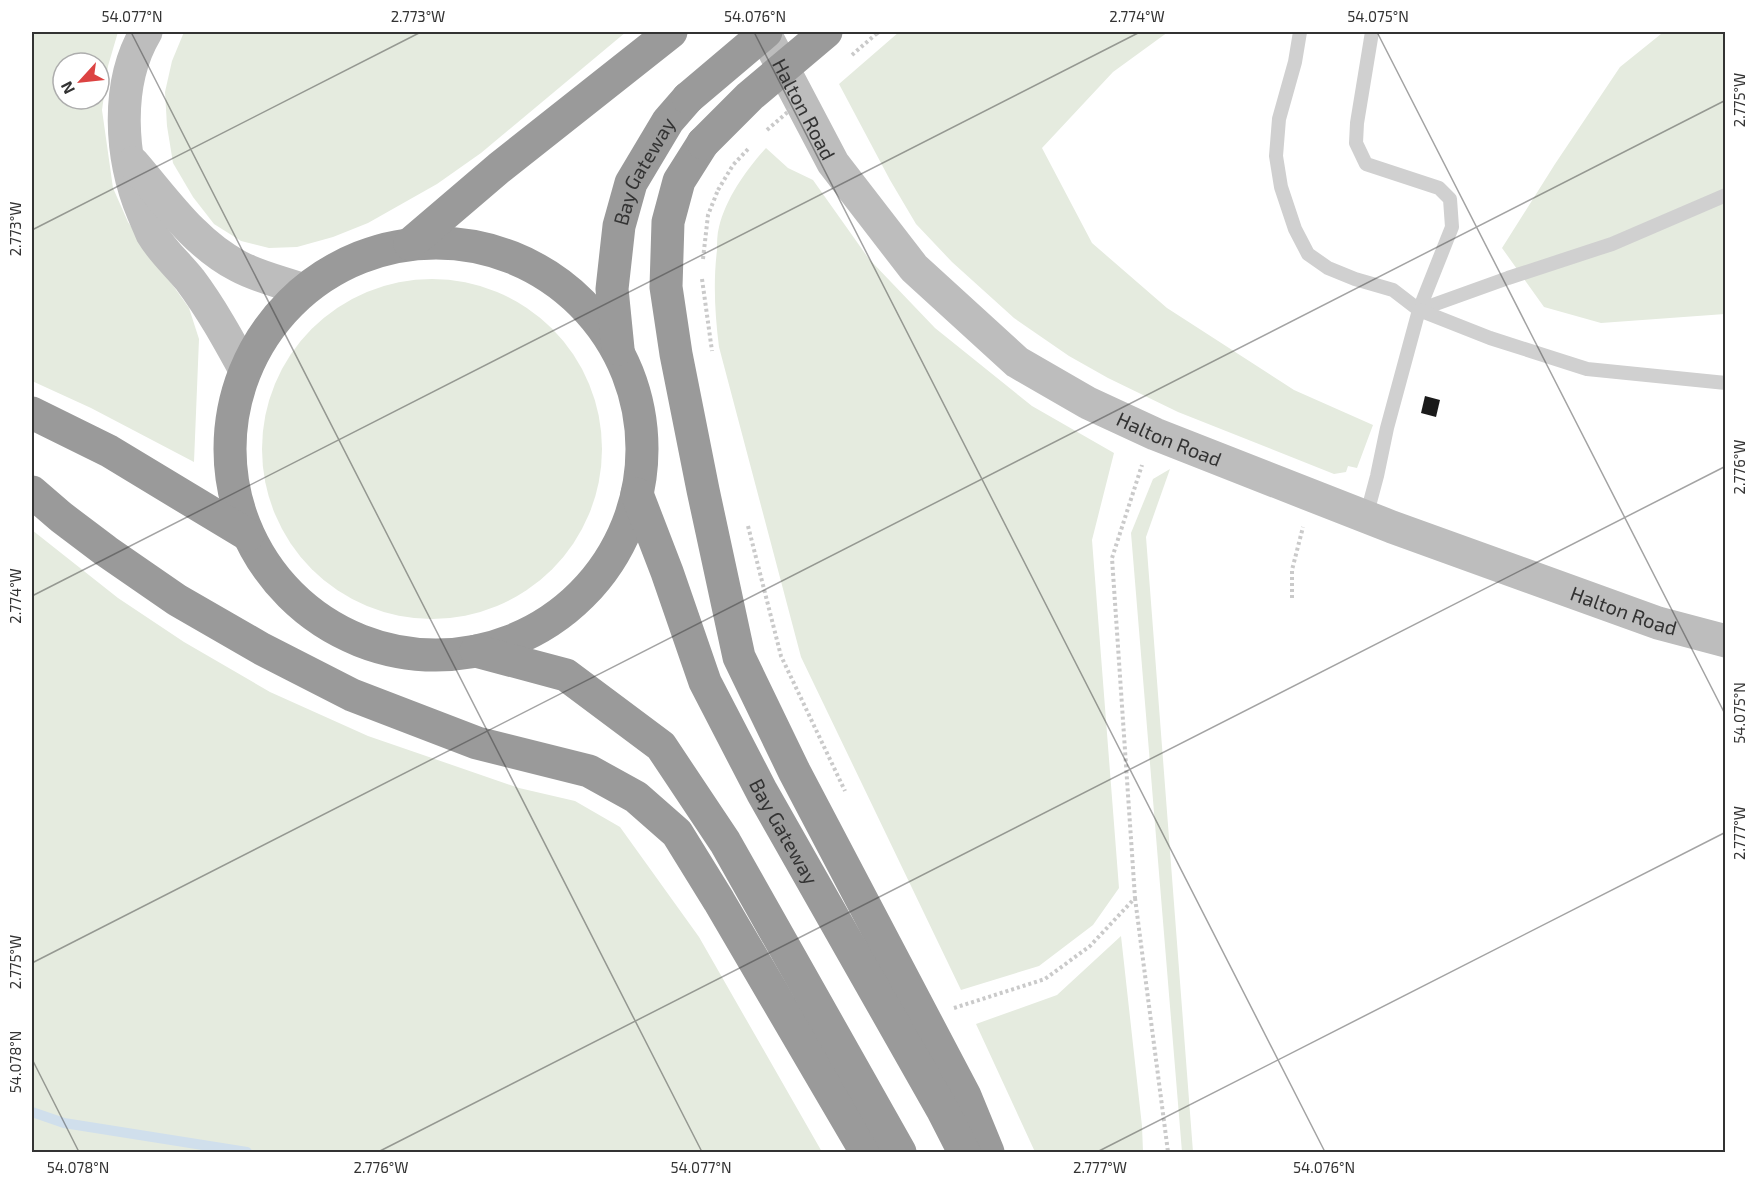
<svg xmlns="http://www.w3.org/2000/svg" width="1757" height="1184" font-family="'Exo 2',sans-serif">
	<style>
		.green { fill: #e5ebdf; fill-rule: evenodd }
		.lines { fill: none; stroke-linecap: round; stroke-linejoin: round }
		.stream { stroke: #d0dfec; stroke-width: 10 }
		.building { fill: #1a1a1a }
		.path { stroke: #cacaca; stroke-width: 4; stroke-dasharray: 3 3; stroke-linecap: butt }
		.lane { stroke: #d0d0d0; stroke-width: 14 }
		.secondary { stroke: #bdbdbd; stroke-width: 33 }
		.highway { stroke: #9a9a9a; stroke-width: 33 }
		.path-bridge { stroke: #cacaca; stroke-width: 4; stroke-dasharray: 3 3; stroke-linecap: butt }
		.highway-bridge { stroke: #9a9a9a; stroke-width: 33 }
		.ticks { fill: none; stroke: #333; stroke-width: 1.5; stroke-opacity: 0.45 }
		.labels { text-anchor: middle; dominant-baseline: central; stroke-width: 6; stroke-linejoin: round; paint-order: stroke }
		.street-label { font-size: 20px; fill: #333; stroke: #fff }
		.neatline { fill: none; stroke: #333; stroke-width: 2 }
		.ticks-label { font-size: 15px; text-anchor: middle; fill: #333 }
	</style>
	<rect width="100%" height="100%" fill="#fff"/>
	<!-- green -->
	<g class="green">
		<path d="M32,32H118L108,66L102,110L113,188L128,222L189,308L199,339L194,462L91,408L32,381ZM63,63H99V99H63Z"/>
		<path d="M184,32H626L481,153L437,184L368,223L333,237L297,247L269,248L241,241L214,224L193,197L173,163L167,126L165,92L172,61Z"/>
		<path d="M899,32H1168L1113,72L1042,148L1092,243L1167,308L1294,390L1373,425L1357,468L1348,466L1346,472L1334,474L1178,412L1108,378L1069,356L1014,318L952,262L916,224L890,180L839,84Z"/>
		<path d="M1660,32H1725V314L1601,323L1544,307L1502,248L1555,164L1620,67L1661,34Z"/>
		<path d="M766,148L788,168L813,180L869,259L935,328L1032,406L1114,453L1092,540L1119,888L1093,925L1039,966L961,990L801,657L719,347C715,315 713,283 717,250C717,243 717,234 719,227C726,198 746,170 766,148Z"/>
		<circle cx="432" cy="449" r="170"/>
		<path d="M1170,469L1146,537L1193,1152H1182L1131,533L1153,479Z"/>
		<path d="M32,530L118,598L184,642L270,692L368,736L519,788L575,801L620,827L699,937L822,1152H32Z"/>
		<path d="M1121,936L1142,1126L1143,1152H1035L976,1024L1057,995Z"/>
	</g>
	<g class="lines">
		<!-- stream -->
		<path class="stream" d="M32,1112L64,1123L247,1152"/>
	</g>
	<!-- building -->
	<path class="building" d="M1425,396L1440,400L1436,417L1421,413Z"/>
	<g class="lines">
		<!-- path -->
		<g class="path">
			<path d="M876,34L879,32"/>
			<path d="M703,259L708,215L718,190"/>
			<path d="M702,279L712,351"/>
			<path d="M748,526L781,656L845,791"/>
			<path d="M1292,598V570L1303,527"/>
			<path d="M1135,898L1168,1152"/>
			<path d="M954,1008L1045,979L1090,946L1135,898L1112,558L1142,465"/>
		</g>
		<!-- lane -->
		<g class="lane">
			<path d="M1300,32L1295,62L1279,119L1276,156L1281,187L1295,229L1308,254L1328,268L1355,279L1393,290L1419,310"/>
			<path d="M1372,32L1357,123L1356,143L1366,164L1439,188L1450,199L1452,227L1419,310"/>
			<path d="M1419,310L1508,278L1612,244L1726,195"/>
			<path d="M1366,517L1377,476L1387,428L1419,310L1490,338L1587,369L1726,383"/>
		</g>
		<!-- secondary -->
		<g class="secondary">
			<path d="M146,32C115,84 120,158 143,213C146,220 149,227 152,234C162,251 178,265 190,280C211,308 228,339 245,370"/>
			<path id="s1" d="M764,32L833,163L914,268L1017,362L1088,403L1155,434L1392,527L1658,623L1726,641"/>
			<path d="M133,163C165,200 194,243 238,266C258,277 282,282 304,290"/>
		</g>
		<!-- highway -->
		<g class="highway">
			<path d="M703,143L679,181L668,222L666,287L676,354L703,490L739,657L794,771L965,1096L988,1152"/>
			<circle cx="436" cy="449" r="206"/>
			<path d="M410,244L499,168L671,32"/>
			<path id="s2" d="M618,349L612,289L619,226L631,183L668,121L688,98"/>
			<path d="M32,413L109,451L248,535"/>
			<path d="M32,492L61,517L106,551L177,600L262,649L352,695L477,743L589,771L636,797L677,833L719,901L866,1152"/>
			<path id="s3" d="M637,494L667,572L705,682L762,792L942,1109L964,1152"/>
			<path d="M476,651L566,675L661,746L725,842L900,1152"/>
		</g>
		<!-- path-bridge -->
		<g class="path-bridge">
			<path d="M852,55L876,34"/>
			<path d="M767,130L790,110"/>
			<path d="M718,190L733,165L749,148"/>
		</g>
		<!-- highway-bridge -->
		<g class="highway-bridge">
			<path d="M688,98L766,32"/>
			<path d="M703,143L750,96L826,32"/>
		</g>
	</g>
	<!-- ticks -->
	<path class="ticks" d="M131,32L702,1152M754,32L1325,1152M1377,32L1726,716M32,230L421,32M32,596L1140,32M32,963L1726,100M32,1059L79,1152M378,1152L1726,466M1097,1152L1726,832"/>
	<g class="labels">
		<!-- street labels -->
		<g class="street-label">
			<text stroke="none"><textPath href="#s1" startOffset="87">Halton Road</textPath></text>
			<text stroke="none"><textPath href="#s2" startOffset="184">Bay Gateway</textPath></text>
			<text stroke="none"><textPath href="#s1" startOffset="591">Halton Road</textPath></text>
			<text stroke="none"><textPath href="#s1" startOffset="1077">Halton Road</textPath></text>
			<text stroke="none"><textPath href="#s3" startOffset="369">Bay Gateway</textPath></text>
		</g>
	</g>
	<!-- border -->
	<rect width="1757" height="1184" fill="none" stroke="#ffffff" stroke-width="66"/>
	<!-- north arrow -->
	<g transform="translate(81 81) rotate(243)"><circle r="28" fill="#ffffff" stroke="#adadad" stroke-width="1.5"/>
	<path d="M0-4.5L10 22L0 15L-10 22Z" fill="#dc4342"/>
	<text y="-9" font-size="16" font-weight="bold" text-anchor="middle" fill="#333333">N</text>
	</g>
	<rect x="33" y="33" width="1691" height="1118" class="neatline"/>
	<g class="ticks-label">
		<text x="132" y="22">54.077°N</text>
		<text x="418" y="22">2.773°W</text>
		<text x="755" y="22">54.076°N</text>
		<text x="1137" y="22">2.774°W</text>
		<text x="1378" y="22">54.075°N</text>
		<text transform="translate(1740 100) rotate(-90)" y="5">2.775°W</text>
		<text transform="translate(16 229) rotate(-90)" y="5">2.773°W</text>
		<text transform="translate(1740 467) rotate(-90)" y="5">2.776°W</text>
		<text transform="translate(16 596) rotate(-90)" y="5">2.774°W</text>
		<text transform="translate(1740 713) rotate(-90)" y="5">54.075°N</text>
		<text transform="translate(1740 833) rotate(-90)" y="5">2.777°W</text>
		<text transform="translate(16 962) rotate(-90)" y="5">2.775°W</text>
		<text transform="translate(16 1062) rotate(-90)" y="5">54.078°N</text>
		<text x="78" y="1173">54.078°N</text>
		<text x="381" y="1173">2.776°W</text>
		<text x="701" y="1173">54.077°N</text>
		<text x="1100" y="1173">2.777°W</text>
		<text x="1324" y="1173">54.076°N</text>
	</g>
</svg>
